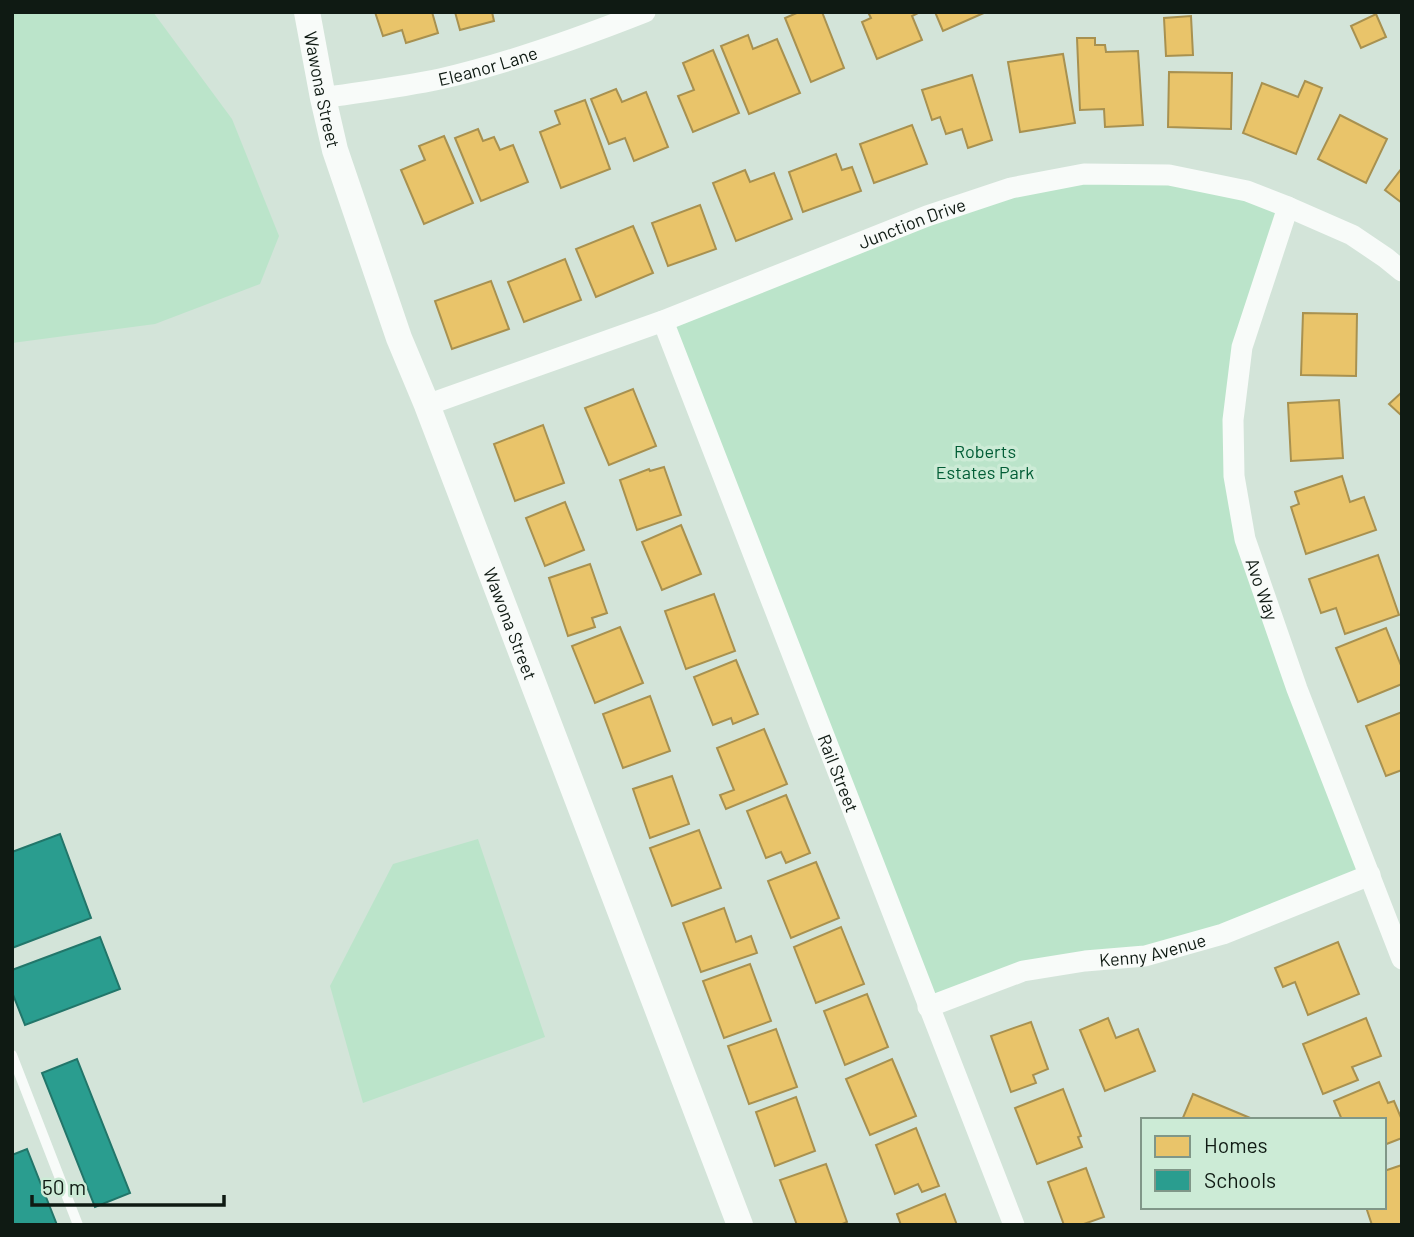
<svg xmlns="http://www.w3.org/2000/svg" width="1414" height="1237" font-family="Barlow,sans-serif">
	<style>
		.green { fill: #bbe4ca }
		.homes { fill: #e9c46a; stroke: #a89150; stroke-width: 2 }
		.schools { fill: #2a9d8f; stroke: #22766a; stroke-width: 2 }
		.lines { fill: none; stroke-linecap: round; stroke-linejoin: round }
		.service { stroke: #f8fbf9; stroke-width: 10 }
		.minor { stroke: #f8fbf9; stroke-width: 21 }
		.tertiary { stroke: #f8fbf9; stroke-width: 26 }
		.labels { text-anchor: middle; dominant-baseline: central; stroke-width: 7; stroke-linejoin: round; paint-order: stroke }
		.street-label { font-size: 18px; fill: #0f1a13; stroke: #ccebd6 }
		.park-label { font-size: 18px; fill: #025d36; stroke: #ccebd6 }
	</style>
	<rect width="100%" height="100%" fill="#d3e4d9"/>
	<!-- green -->
	<g class="green">
		<path d="M12,12H153L232,119L279,236L260,284L155,324L12,343Z"/>
		<path d="M1169,175L1288,207L1242,347L1234,476L1370,875L1223,934L1085,961L928,1007L663,321L1011,188Z"/>
		<path d="M478,839L545,1037L363,1103L330,986L393,864Z"/>
	</g>
	<!-- homes -->
	<g class="homes">
		<path d="M375,12H432L438,33L406,43L402,30L383,36Z"/>
		<path d="M455,12H492L494,21L460,30Z"/>
		<path d="M799,12H822L844,68L811,82L785,18Z"/>
		<path d="M868,12H920L912,16L922,40L877,59L862,22L871,18Z"/>
		<path d="M935,12H986L943,31Z"/>
		<path d="M1376,14L1386,37L1361,48L1351,26Z"/>
		<path d="M1191,16L1193,55L1166,56L1164,18Z"/>
		<path d="M748,35L753,49L777,39L800,93L749,114L721,46Z"/>
		<path d="M1077,38H1095V45H1105L1106,52L1138,51L1143,125L1105,127L1104,109L1080,110Z"/>
		<path d="M713,50L739,113L693,132L678,96L694,90L683,63Z"/>
		<path d="M1063,54L1075,123L1020,132L1008,62Z"/>
		<path d="M1169,72L1232,73L1231,129L1168,127Z"/>
		<path d="M972,75L992,140L968,148L962,129L946,134L940,117L932,120L922,90Z"/>
		<path d="M1305,81L1322,88L1296,154L1243,133L1262,83L1298,97Z"/>
		<path d="M616,89L622,102L646,92L668,147L634,161L625,138L609,144L591,99Z"/>
		<path d="M585,100L610,169L561,188L540,132L560,124L555,111Z"/>
		<path d="M1340,115L1387,139L1366,183L1318,159Z"/>
		<path d="M912,125L927,164L874,183L860,144Z"/>
		<path d="M478,129L483,141L494,137L500,150L513,145L528,182L481,201L455,138Z"/>
		<path d="M444,136L473,203L424,224L401,170L425,160L419,146Z"/>
		<path d="M836,154L842,170L852,167L861,191L803,212L789,172Z"/>
		<path d="M1402,168V203L1385,190Z"/>
		<path d="M745,170L750,182L774,173L792,219L736,241L713,183Z"/>
		<path d="M700,205L716,249L668,266L652,223Z"/>
		<path d="M633,226L653,273L596,297L576,249Z"/>
		<path d="M565,259L581,300L524,322L508,282Z"/>
		<path d="M491,281L509,329L452,349L435,301Z"/>
		<path d="M1303,313L1357,314L1356,376L1301,375Z"/>
		<path d="M633,389L656,446L609,465L585,408Z"/>
		<path d="M1402,392V416L1389,404Z"/>
		<path d="M1339,400L1343,458L1291,461L1288,403Z"/>
		<path d="M543,425L564,483L515,501L494,444Z"/>
		<path d="M664,467L681,515L637,530L620,480L649,469L650,471Z"/>
		<path d="M1342,476L1350,502L1364,497L1376,530L1306,554L1291,507L1299,504L1295,492Z"/>
		<path d="M565,502L584,550L545,566L526,518Z"/>
		<path d="M681,525L701,574L662,590L642,542Z"/>
		<path d="M1378,555L1399,615L1345,634L1336,608L1321,613L1309,579Z"/>
		<path d="M590,564L607,613L592,618L595,627L568,636L549,578Z"/>
		<path d="M714,594L735,651L686,669L665,611Z"/>
		<path d="M620,627L643,683L595,703L572,646Z"/>
		<path d="M1386,628L1402,668V684L1358,702L1336,648Z"/>
		<path d="M736,660L758,714L733,724L731,718L713,725L694,677Z"/>
		<path d="M650,696L670,751L623,768L603,714Z"/>
		<path d="M1402,712V770L1386,776L1366,726Z"/>
		<path d="M764,729L787,784L726,809L720,795L734,790L717,748Z"/>
		<path d="M672,776L689,824L650,838L633,789Z"/>
		<path d="M786,795L810,853L786,863L781,852L766,858L747,811Z"/>
		<path d="M699,830L721,888L672,906L650,848Z"/>
		<path d="M816,862L839,918L791,938L768,881Z"/>
		<path d="M724,908L736,942L751,936L757,953L701,972L683,923Z"/>
		<path d="M841,927L864,984L816,1003L794,947Z"/>
		<path d="M1338,942L1359,994L1308,1015L1295,982L1283,987L1275,968Z"/>
		<path d="M750,964L771,1021L724,1038L703,981Z"/>
		<path d="M867,994L888,1047L845,1065L824,1011Z"/>
		<path d="M1108,1018L1116,1038L1138,1029L1155,1071L1105,1091L1080,1030Z"/>
		<path d="M1366,1018L1381,1056L1352,1067L1358,1080L1323,1094L1303,1044Z"/>
		<path d="M1031,1022L1048,1069L1033,1075L1036,1083L1011,1092L991,1036Z"/>
		<path d="M776,1029L797,1087L749,1104L728,1046Z"/>
		<path d="M892,1059L916,1116L870,1135L846,1079Z"/>
		<path d="M1379,1082L1388,1103L1394,1101L1402,1120V1138L1384,1145V1120H1342L1334,1101Z"/>
		<path d="M1063,1089L1081,1136L1078,1137L1082,1147L1037,1164L1015,1108Z"/>
		<path d="M1193,1094L1255,1120H1182Z"/>
		<path d="M796,1097L815,1151L775,1166L756,1112Z"/>
		<path d="M916,1128L939,1186L922,1192L918,1184L895,1194L876,1145Z"/>
		<path d="M826,1164L847,1222L840,1225H797L780,1180Z"/>
		<path d="M1402,1165V1225H1372L1366,1207H1384V1171Z"/>
		<path d="M1086,1168L1104,1217L1081,1225H1064L1048,1182Z"/>
		<path d="M945,1194L957,1225H901L897,1214Z"/>
	</g>
	<!-- schools -->
	<g class="schools">
		<path d="M60,834L91,918L12,948V852Z"/>
		<path d="M100,937L120,989L25,1025L12,992V970Z"/>
		<path d="M77,1059L130,1193L95,1207L42,1073Z"/>
		<path d="M27,1149L57,1225H12V1155Z"/>
	</g>
	<g class="lines">
		<!-- service -->
		<path class="service" d="M12,1055L78,1225"/>
		<!-- minor -->
		<g class="minor">
			<path id="s1" d="M323,98C362,92 402,87 440,79C510,63 579,38 645,12"/>
			<path id="s2" d="M1288,207L1242,347L1233,420L1234,476L1245,539L1297,689L1402,959"/>
			<path id="s3" d="M663,321L1014,1225"/>
			<path id="s4" d="M427,405L663,321L927,216L1011,188L1084,174L1169,175L1247,191L1288,207L1352,235L1386,258L1402,271"/>
			<path id="s5" d="M928,1007L1023,971L1085,961L1145,956L1223,934L1370,875"/>
		</g>
		<!-- tertiary -->
		<path class="tertiary" id="s6" d="M307,12L323,98L335,150L399,338L427,405L740,1225"/>
	</g>
	<g class="labels">
		<!-- street labels -->
		<g class="street-label">
			<text stroke="none"><textPath href="#s1" startOffset="168">Eleanor Lane</textPath></text>
			<text stroke="none"><textPath href="#s6" startOffset="79">Wawona Street</textPath></text>
			<text stroke="none"><textPath href="#s4" startOffset="518">Junction Drive</textPath></text>
			<text stroke="none"><textPath href="#s2" startOffset="394">Avo Way</textPath></text>
			<text stroke="none"><textPath href="#s6" startOffset="646">Wawona Street</textPath></text>
			<text stroke="none"><textPath href="#s3" startOffset="485">Rail Street</textPath></text>
			<text stroke="none"><textPath href="#s5" startOffset="233">Kenny Avenue</textPath></text>
		</g>
		<!-- park labels -->
		<g class="park-label">
			<text x="985" y="451">Roberts<tspan x="985" dy="21">Estates Park</tspan></text>
		</g>
	</g>
	<!-- border -->
	<rect width="1414" height="1237" fill="none" stroke="#0f1a13" stroke-width="28"/>
	<!-- legend -->
	<rect x="1141" y="1118" width="245" height="91" fill="#ccebd6" stroke="#809788" stroke-width="2"/>
	<rect x="1155" y="1136" width="35" height="21" fill="#e9c46a" stroke="#809788" stroke-width="2"/>
	<text x="1204" y="1153" font-size="21" fill="#0f1a13">Homes</text>
	<rect x="1155" y="1170" width="35" height="21" fill="#2a9d8f" stroke="#809788" stroke-width="2"/>
	<text x="1204" y="1188" font-size="21" fill="#0f1a13">Schools</text>
	<!-- scale -->
	<path d="M32 1195v10h192v-10" fill="none" stroke="#0f1a13" stroke-width="3.5"/>
	<text x="42" y="1195" font-size="21" fill="#0f1a13" stroke="#ccebd6" stroke-width="5" paint-order="stroke">50 m</text>
</svg>
